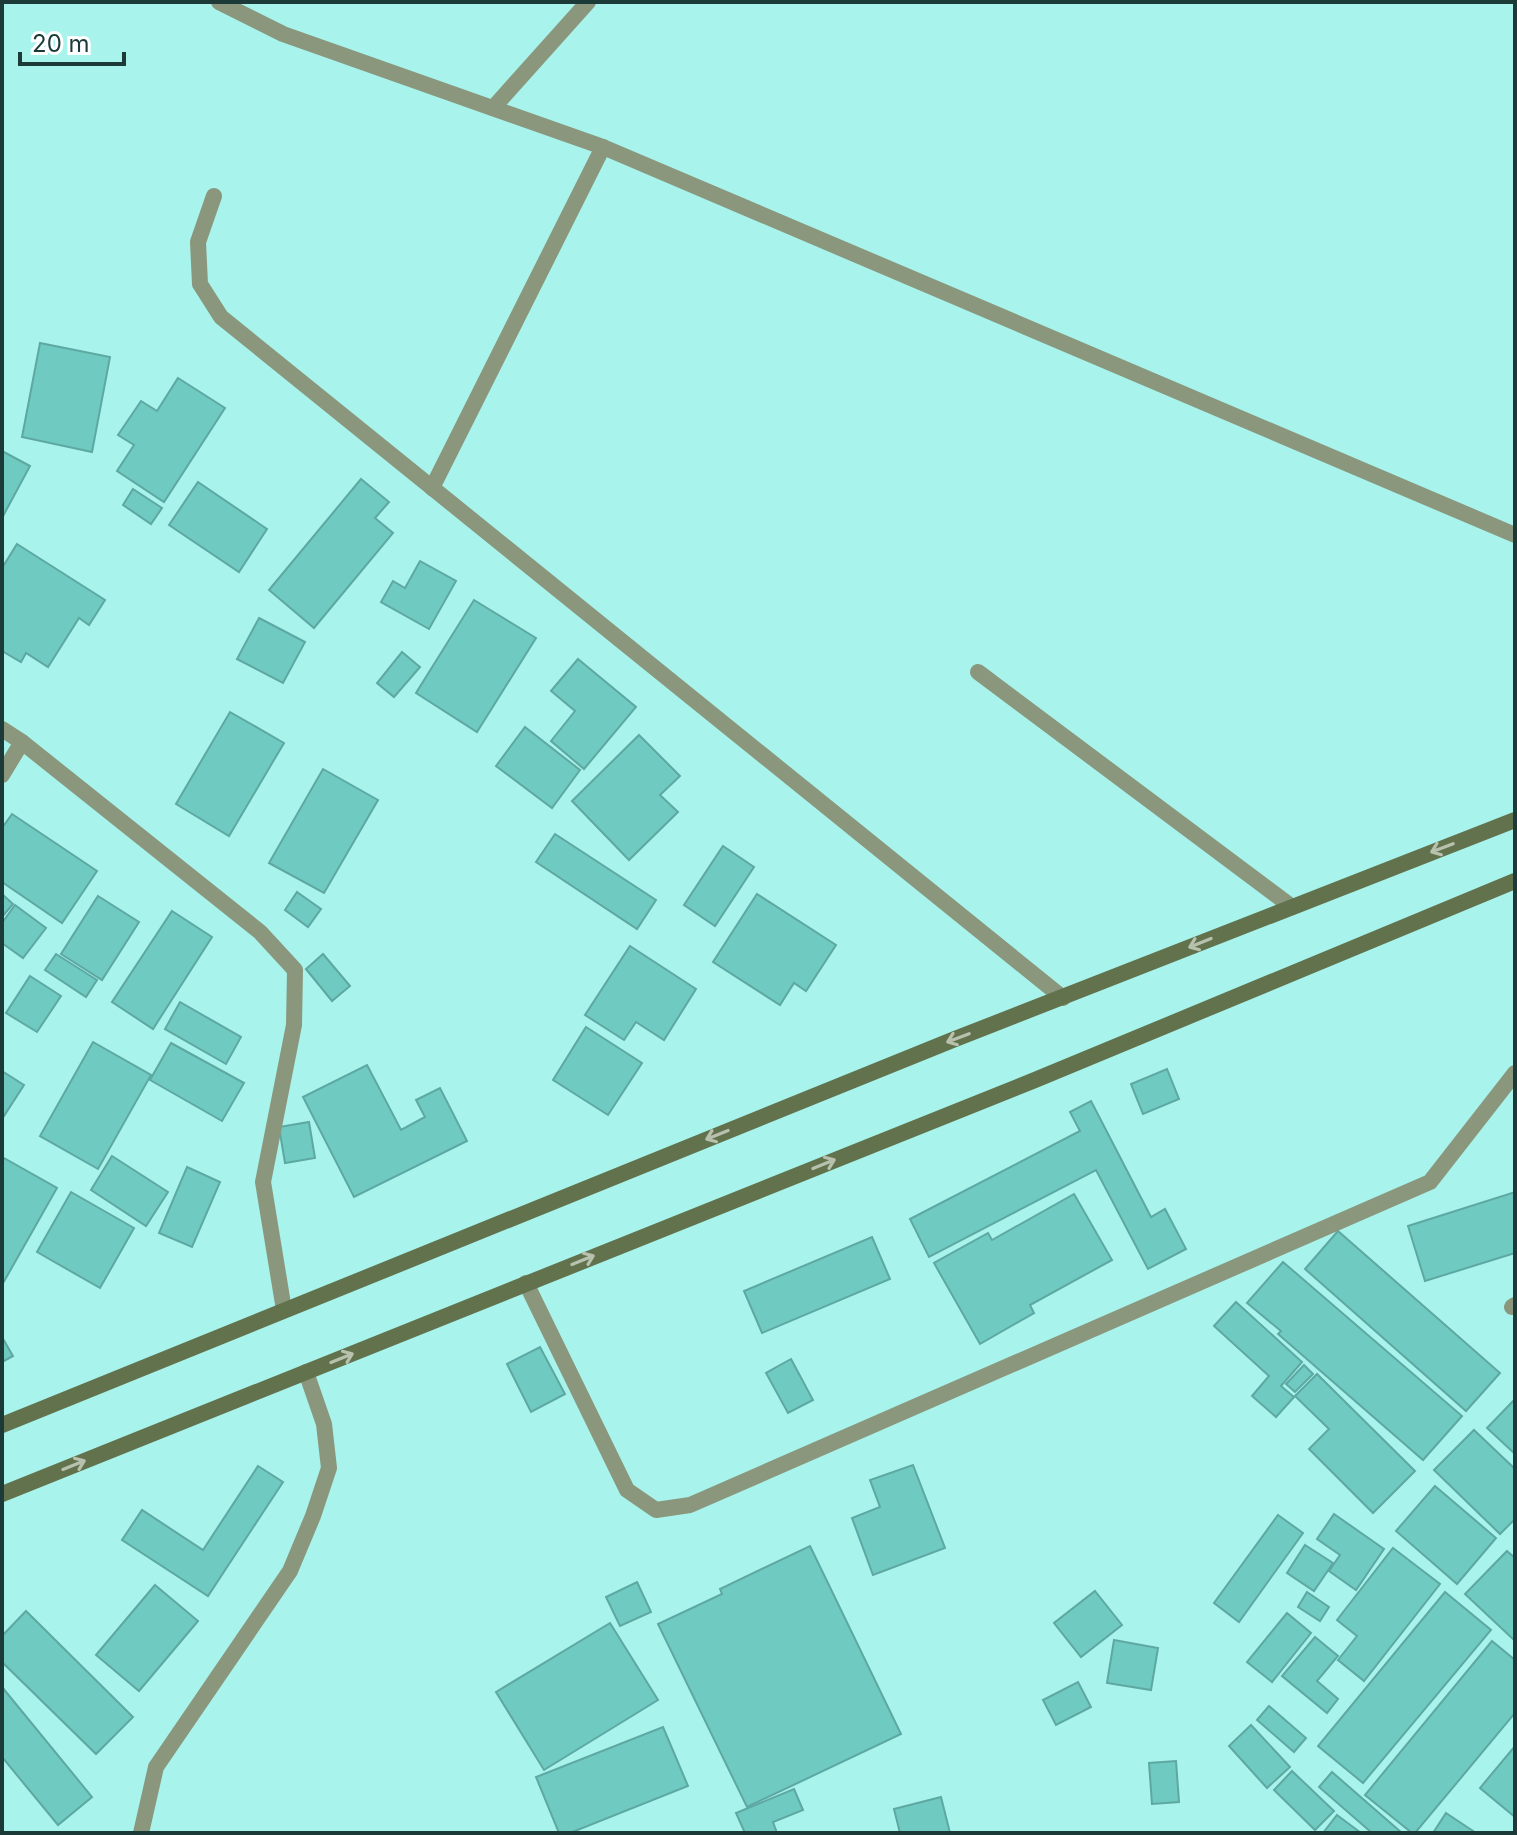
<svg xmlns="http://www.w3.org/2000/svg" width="1517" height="1835" font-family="Inter,sans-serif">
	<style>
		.building { fill: #6fcac2; stroke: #5ea8a2; stroke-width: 2 }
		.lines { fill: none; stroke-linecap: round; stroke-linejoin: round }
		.lane { stroke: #8a977d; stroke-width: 16 }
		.street { stroke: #8a977d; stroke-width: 16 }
		.secondary { stroke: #61724c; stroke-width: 16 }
		.oneway { stroke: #b8c0ae }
	</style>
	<rect width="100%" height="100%" fill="#a8f3ec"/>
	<!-- building -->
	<g class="building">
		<path d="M40,343L110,357L92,452L22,437Z"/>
		<path d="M178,378L225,408L164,502L117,471L134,445L118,435L141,401L157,411Z"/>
		<path d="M2,451L30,466L2,518Z"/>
		<path d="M361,479L389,502L375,518L393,533L314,628L269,590Z"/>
		<path d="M198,482L267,529L239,572L169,525Z"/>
		<path d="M133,489L162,508L151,524L123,505Z"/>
		<path d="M17,544L105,600L89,625L79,618L48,667L26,653L21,662L2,651V568Z"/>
		<path d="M420,561L456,581L429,629L381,602L393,581L405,588Z"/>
		<path d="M474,600L536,638L477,732L416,693Z"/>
		<path d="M259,618L305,642L283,683L237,659Z"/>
		<path d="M402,652L420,667L394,697L377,683Z"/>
		<path d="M578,659L636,707L584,769L551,741L575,711L551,691Z"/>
		<path d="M230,712L284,743L229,836L176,804Z"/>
		<path d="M525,727L580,770L552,808L496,766Z"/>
		<path d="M639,735L680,776L660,795L678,812L629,860L572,801Z"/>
		<path d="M323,769L378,800L324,893L269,863Z"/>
		<path d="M12,814L97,871L62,923L2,882V828Z"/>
		<path d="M555,834L656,900L637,929L536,862Z"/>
		<path d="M723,846L754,867L715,926L684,905Z"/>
		<path d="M297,892L321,909L308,927L285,910Z"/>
		<path d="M2,894L13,904L2,917Z"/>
		<path d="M757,894L836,945L806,991L794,983L780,1005L713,962Z"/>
		<path d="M98,896L139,922L102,980L61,954Z"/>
		<path d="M15,905L46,928L23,958L2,943V923Z"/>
		<path d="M172,911L212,937L153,1029L112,1002Z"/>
		<path d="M630,946L696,989L664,1040L636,1022L624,1040L585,1015Z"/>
		<path d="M56,954L97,980L86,997L45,970Z"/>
		<path d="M323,954L350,986L332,1001L306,969Z"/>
		<path d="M30,976L61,996L37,1032L6,1013Z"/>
		<path d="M180,1002L241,1037L226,1064L165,1029Z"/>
		<path d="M586,1027L642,1063L608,1115L553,1080Z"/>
		<path d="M93,1042L151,1075L98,1169L40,1136Z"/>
		<path d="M171,1043L244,1083L222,1121L150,1080Z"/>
		<path d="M367,1065L401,1130L425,1117L416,1100L440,1088L467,1141L354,1197L303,1097Z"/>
		<path d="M1167,1069L1179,1099L1143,1114L1131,1084Z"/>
		<path d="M2,1071L24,1085L2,1119Z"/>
		<path d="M1091,1101L1151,1217L1165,1209L1186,1249L1148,1269L1096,1170L929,1257L910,1219L1080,1131L1070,1112Z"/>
		<path d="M309,1122L315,1158L285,1163L279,1127Z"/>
		<path d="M112,1156L168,1192L146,1226L91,1190Z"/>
		<path d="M4,1158L57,1188L2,1285V1163Z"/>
		<path d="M187,1167L220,1182L192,1247L159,1233Z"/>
		<path d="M71,1192L134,1228L100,1288L37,1252Z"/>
		<path d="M1515,1192V1253L1425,1281L1408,1226Z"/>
		<path d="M1074,1194L1112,1260L1030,1305L1034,1313L980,1344L934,1263L988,1233L992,1240Z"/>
		<path d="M1338,1231L1500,1373L1466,1411L1305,1269Z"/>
		<path d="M872,1237L890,1279L762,1333L744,1291Z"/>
		<path d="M1283,1262L1462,1416L1423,1460L1278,1334L1281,1331L1247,1303Z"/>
		<path d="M1236,1302L1302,1362L1281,1386L1294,1397L1276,1417L1252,1396L1269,1376L1214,1326Z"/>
		<path d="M2,1337L13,1356L2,1362Z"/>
		<path d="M540,1347L565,1394L531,1412L507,1364Z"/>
		<path d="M791,1359L813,1400L788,1413L766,1373Z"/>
		<path d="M1304,1365L1313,1374L1295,1392L1286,1384Z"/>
		<path d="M1317,1374L1415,1471L1373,1513L1309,1449L1329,1429L1295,1396Z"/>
		<path d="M1515,1399V1454L1487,1428Z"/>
		<path d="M1474,1430L1515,1469V1519L1500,1534L1434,1470Z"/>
		<path d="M913,1465L945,1548L873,1575L852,1518L880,1507L870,1480Z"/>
		<path d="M258,1466L283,1482L208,1596L122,1540L142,1510L203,1550Z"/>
		<path d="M1435,1486L1496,1538L1457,1584L1396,1531Z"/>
		<path d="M1334,1514L1384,1549L1356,1590L1329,1571L1340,1555L1317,1539Z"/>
		<path d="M1278,1515L1303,1533L1239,1622L1214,1603Z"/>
		<path d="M1305,1545L1333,1563L1314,1591L1287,1573Z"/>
		<path d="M810,1546L901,1734L747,1807L658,1624L722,1594L720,1589Z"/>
		<path d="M1393,1548L1440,1584L1364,1681L1338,1660L1357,1636L1337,1620Z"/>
		<path d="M1507,1551L1515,1558V1641L1465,1594Z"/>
		<path d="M637,1582L651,1612L620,1626L606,1597Z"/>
		<path d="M155,1585L198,1621L139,1691L96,1655Z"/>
		<path d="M1095,1591L1122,1625L1081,1657L1054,1623Z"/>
		<path d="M1307,1592L1329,1607L1320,1621L1298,1607Z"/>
		<path d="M1445,1592L1491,1630L1363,1783L1318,1746Z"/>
		<path d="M26,1611L133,1717L96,1754L2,1662V1636Z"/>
		<path d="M1287,1613L1311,1633L1272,1682L1247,1662Z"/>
		<path d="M610,1623L658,1700L544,1770L496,1692Z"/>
		<path d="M1315,1637L1338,1656L1317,1681L1338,1699L1327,1713L1282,1676Z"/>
		<path d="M1114,1640L1158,1648L1151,1690L1107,1683Z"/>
		<path d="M1492,1641L1515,1660V1713L1415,1833H1412L1365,1795Z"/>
		<path d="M1078,1682L1091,1707L1056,1725L1043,1700Z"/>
		<path d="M2,1687L92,1797L58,1825L2,1757Z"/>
		<path d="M1269,1706L1306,1738L1294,1752L1257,1720Z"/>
		<path d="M1251,1725L1290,1767L1267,1788L1229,1746Z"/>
		<path d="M663,1727L688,1786L570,1833H559L536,1777Z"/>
		<path d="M1515,1746V1817L1480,1788Z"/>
		<path d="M1176,1761L1179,1802L1152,1804L1149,1763Z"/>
		<path d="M1292,1771L1334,1811L1315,1830L1274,1790Z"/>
		<path d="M1332,1772L1402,1833H1372L1319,1787Z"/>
		<path d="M794,1789L803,1810L773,1822L777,1833H745L736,1813Z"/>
		<path d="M941,1797L950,1833H900L894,1809Z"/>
		<path d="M1446,1813L1476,1833H1433Z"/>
		<path d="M1337,1815L1361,1833H1323Z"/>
	</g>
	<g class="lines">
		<!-- lane -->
		<path class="lane" d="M1512,1307L1515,1305"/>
		<!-- street -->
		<g class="street">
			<path d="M219,2L283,34L603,147L1515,535"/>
			<path d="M493,108L588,2"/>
			<path d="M214,196L198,242L200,284L221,317L1063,998"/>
			<path d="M432,488L603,147"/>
			<path d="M978,672L1292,907"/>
			<path d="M2,729L22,742L260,932L295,970L294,1025L263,1182L284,1310"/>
			<path d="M2,775L22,742"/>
			<path d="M526,1283L627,1490L656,1510L690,1505L1430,1182L1515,1073"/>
			<path d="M141,1833L156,1767L290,1571L313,1516L329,1468L324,1424L306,1372"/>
		</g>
		<!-- secondary -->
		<g class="secondary">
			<path d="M2,1425L955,1039L1515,820"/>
			<path d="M2,1494L1035,1080L1515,881"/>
		</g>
	</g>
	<!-- one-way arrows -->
	<defs><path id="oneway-shaft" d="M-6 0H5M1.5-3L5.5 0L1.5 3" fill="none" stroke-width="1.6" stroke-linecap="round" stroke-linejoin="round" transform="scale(2)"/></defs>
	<g class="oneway">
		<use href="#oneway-shaft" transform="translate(1442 848) rotate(159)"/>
		<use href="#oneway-shaft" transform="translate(1200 943) rotate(158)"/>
		<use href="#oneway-shaft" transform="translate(958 1038) rotate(159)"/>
		<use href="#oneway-shaft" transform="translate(717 1135) rotate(158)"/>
		<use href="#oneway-shaft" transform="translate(824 1164) rotate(-22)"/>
		<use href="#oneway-shaft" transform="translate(583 1260) rotate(-22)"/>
		<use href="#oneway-shaft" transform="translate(342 1358) rotate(-22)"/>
		<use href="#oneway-shaft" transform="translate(74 1465) rotate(-22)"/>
	</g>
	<!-- border -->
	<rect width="1517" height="1835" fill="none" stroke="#1c3b38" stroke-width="8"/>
	<!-- scale -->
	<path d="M20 52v12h104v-12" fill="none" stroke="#1c3b38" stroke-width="4"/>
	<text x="32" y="52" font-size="24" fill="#1c3b38" stroke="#ffffff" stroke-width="6" paint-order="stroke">20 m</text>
</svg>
